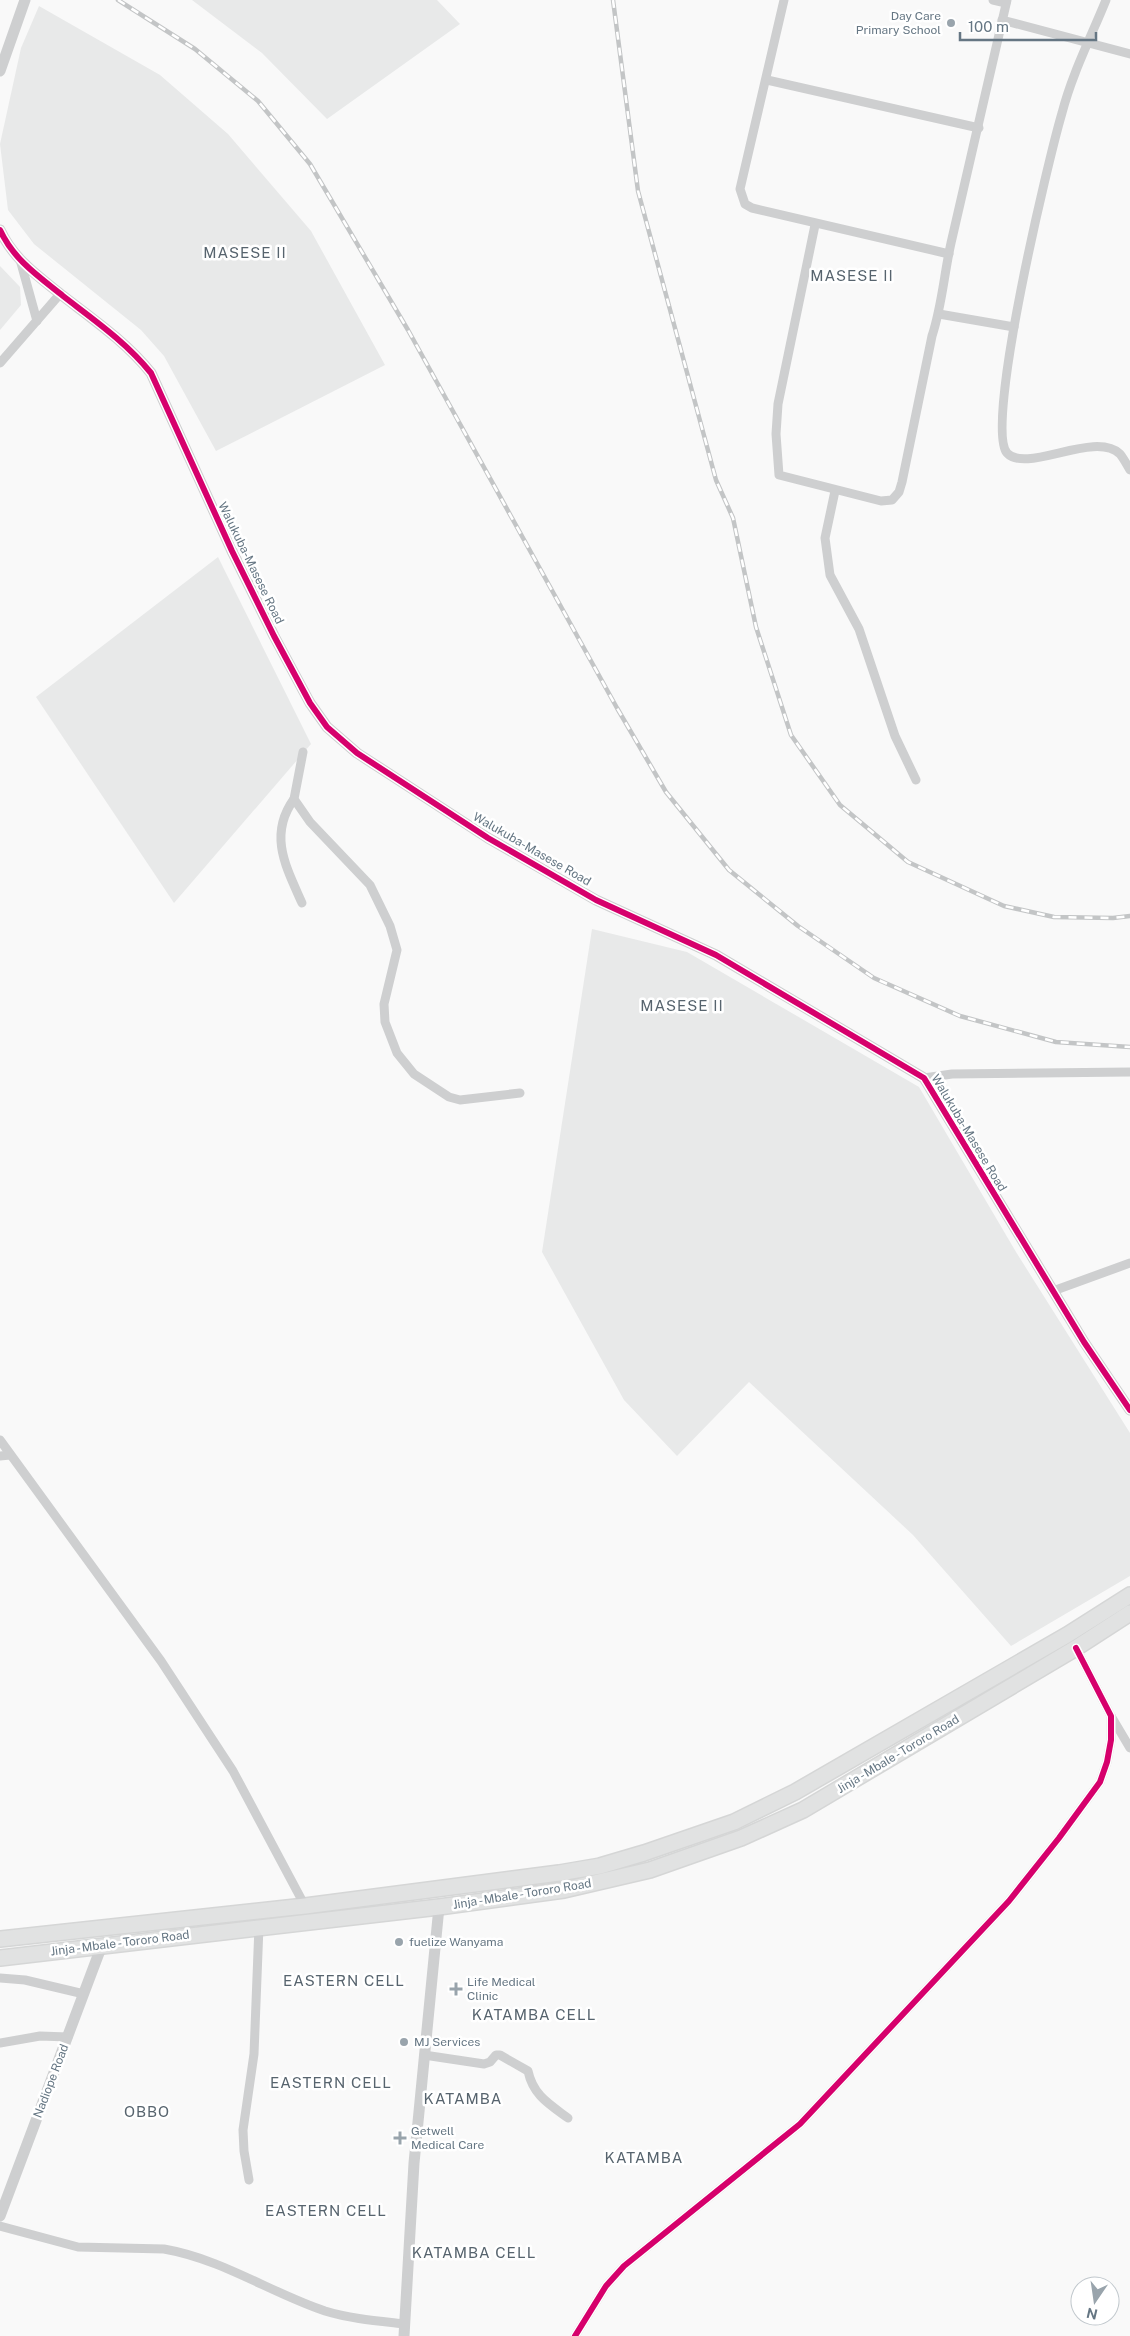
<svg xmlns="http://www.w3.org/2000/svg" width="1130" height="2336" font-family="'Public Sans',sans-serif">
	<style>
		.built { fill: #e8e9e9 }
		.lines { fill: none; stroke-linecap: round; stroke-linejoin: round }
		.trunk-casing { stroke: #d5d6d6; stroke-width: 18 }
		.minor { stroke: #cecfd0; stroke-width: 9 }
		.tertiary { stroke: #cecfd0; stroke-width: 11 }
		.trunk { stroke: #e1e2e2; stroke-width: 15 }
		.rail-casing { stroke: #c3c5c6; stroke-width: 4.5 }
		.rail { stroke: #fff; stroke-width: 2.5; stroke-dasharray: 8; stroke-linecap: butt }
		.cycleway-casing { stroke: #fff; stroke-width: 9 }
		.cycleway { stroke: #d6006c; stroke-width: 6 }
		.poi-dot { fill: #99a4ac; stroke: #fff; stroke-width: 2 }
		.labels { text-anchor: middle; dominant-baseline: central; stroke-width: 5; stroke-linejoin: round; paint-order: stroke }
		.poi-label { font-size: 12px; fill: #657683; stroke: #fff; text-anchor: start }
		.street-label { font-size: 12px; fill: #657683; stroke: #fff }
		.quarter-label { font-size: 15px; letter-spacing: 1px; fill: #57646e; stroke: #fff }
	</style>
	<rect width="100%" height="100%" fill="#f9f9f9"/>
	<!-- built -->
	<g class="built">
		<path d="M192,0H437L460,24L327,119L262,53Z"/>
		<path d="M39,6L160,75L228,134L311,231L385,365L216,451L164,356L141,330L34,244L8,210L0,144L21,48Z"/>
		<path d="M0,266L20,287L21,305L0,330Z"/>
		<path d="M218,557L311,744L174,903L36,697Z"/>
		<path d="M592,929L687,952L919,1087L1016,1252L1130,1433V1576L1011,1646L913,1535L749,1382L677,1456L624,1400L542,1252Z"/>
	</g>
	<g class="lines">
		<defs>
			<g id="trunk">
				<path d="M0,1939L305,1906L559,1873L600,1866L644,1853L734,1822L795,1792L1067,1635L1130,1595"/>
				<path d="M0,1958L439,1907L564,1890L650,1870L741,1838L803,1810L1076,1648L1130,1613"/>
			</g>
		</defs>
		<!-- trunk casing -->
		<use href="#trunk" class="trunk-casing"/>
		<!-- minor -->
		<g class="minor">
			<path d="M784,0L740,189L745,204L752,208L949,254"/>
			<path d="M993,0L1006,3"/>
			<path d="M1106,0C1091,37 1072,74 1062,113C1049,157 984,427 1007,453C1026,474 1095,430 1120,454C1124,459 1127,465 1130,470"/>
			<path d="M1002,20L1130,54"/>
			<path d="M767,80L979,128"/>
			<path d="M815,225L778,404L776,434L779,475L881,501L892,500L899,492L902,482L932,336C942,306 944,274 951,243C970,162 989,81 1007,0"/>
			<path d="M21,263L37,321"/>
			<path d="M939,314L1014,327"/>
			<path d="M0,363L60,294"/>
			<path d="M835,491L825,538L830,575L859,629L895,736L916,780"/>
			<path d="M303,752L294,799L310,822L370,885L390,926L397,950L384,1004L385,1022L397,1053L414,1074L449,1097L460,1100L520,1093"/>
			<path d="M294,799C268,835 286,867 302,903"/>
			<path d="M924,1078L952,1074L1130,1072"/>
			<path d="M1053,1291L1130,1263"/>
			<path d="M0,1440L161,1661L233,1771L305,1906"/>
			<path d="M0,1456L10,1455"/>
			<path d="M1111,1716L1130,1748"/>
			<path d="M0,1978L25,1980L84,1994"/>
			<path d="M0,2043L40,2036L68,2037"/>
			<path d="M424,2055L484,2064L490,2062L496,2055H500L528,2071C533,2095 549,2104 568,2118"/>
			<path d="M249,2180L244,2151L243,2130L254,2054L259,1926"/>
			<path d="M0,2226L78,2247L164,2249C222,2259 271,2293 325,2311C351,2319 378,2321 405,2324"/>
			<path d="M575,2336L606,2286L624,2266L800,2124L1009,1901L1059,1838L1100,1782L1107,1762L1111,1740V1716L1076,1648"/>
		</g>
		<!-- tertiary -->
		<g class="tertiary">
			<path d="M0,71L25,0"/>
			<path d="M0,230C14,260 38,276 63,296C94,320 126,342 151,373L232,551L274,636L310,703L327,727L357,753L488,838L596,900L716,955L924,1078L1084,1342L1130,1410"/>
			<path d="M0,2216L102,1945"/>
			<path d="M404,2336L414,2163L439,1907"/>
		</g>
		<!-- trunk -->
		<use href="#trunk" class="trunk"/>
		<defs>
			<g id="rail">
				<path d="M118,0L195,49L258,101L310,164L408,330L617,708L666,792L729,870L798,926L874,978L960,1016L1056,1042L1130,1047"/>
				<path d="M613,0L638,191L716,480L733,518L756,627L791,735L840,805L908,862L1004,906L1054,917L1113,918L1130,916"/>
			</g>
		</defs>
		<!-- rail casing -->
		<use href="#rail" class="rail-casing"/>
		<!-- rail -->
		<use href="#rail" class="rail"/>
		<defs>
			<g id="cycleway">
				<path d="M0,230C14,260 38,276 63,296C94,320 126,342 151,373L232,551L274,636L310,703L327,727L357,753L488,838L596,900L716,955L924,1078L1084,1342L1130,1410"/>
				<path d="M575,2336L606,2286L624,2266L800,2124L1009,1901L1059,1838L1100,1782L1107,1762L1111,1740V1716L1076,1648"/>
			</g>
		</defs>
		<!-- cycleway casing -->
		<use href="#cycleway" class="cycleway-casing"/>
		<!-- cycleway -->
		<use href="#cycleway" class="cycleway"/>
	</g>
	<!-- markers -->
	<g class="poi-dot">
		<circle cx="951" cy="23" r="5"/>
		<circle cx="399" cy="1942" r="5"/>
		<path d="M453.5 1981.5h5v5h5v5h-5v5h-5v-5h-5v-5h5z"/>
		<circle cx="404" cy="2042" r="5"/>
		<path d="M397.5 2130.5h5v5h5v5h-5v5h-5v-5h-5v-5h5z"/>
	</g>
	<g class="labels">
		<!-- poi labels -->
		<g class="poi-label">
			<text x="941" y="16" text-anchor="end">Day Care<tspan x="941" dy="14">Primary School</tspan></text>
			<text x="409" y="1942">fuelize Wanyama</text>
			<text x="467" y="1982">Life Medical<tspan x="467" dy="14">Clinic</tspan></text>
			<text x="414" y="2042">MJ Services</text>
			<text x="411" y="2131">Getwell<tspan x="411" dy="14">Medical Care</tspan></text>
		</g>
		<!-- street labels -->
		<g class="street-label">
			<text transform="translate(251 563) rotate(64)">Walukuba-Masese Road</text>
			<text transform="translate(532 849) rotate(30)">Walukuba-Masese Road</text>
			<text transform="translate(969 1133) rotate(59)">Walukuba-Masese Road</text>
			<text transform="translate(898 1754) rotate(-31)">Jinja - Mbale - Tororo Road</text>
			<text transform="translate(522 1894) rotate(-9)">Jinja - Mbale - Tororo Road</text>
			<text transform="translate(120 1943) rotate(-7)">Jinja - Mbale - Tororo Road</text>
			<text transform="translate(51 2081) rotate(-69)">Nadiope Road</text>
		</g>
		<!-- quarter labels -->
		<g class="quarter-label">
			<text x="245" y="252">MASESE II</text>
			<text x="852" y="275">MASESE II</text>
			<text x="682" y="1005">MASESE II</text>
			<text x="344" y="1980">EASTERN CELL</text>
			<text x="534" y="2014">KATAMBA CELL</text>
			<text x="331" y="2082">EASTERN CELL</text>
			<text x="463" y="2098">KATAMBA</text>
			<text x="147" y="2111">OBBO</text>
			<text x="644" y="2157">KATAMBA</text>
			<text x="326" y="2210">EASTERN CELL</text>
			<text x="474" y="2252">KATAMBA CELL</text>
		</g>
	</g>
	<!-- north arrow -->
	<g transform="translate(1095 2301) rotate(193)"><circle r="24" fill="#ffffff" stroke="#c1c8cd"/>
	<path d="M0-4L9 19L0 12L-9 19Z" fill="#99a4ac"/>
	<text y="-8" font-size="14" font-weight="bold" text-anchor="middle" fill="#657683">N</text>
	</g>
	<!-- scale -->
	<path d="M960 32v8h136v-8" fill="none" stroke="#657683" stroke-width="2.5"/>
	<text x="968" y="32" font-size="15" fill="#657683" stroke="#ffffff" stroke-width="4" paint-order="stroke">100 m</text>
</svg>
